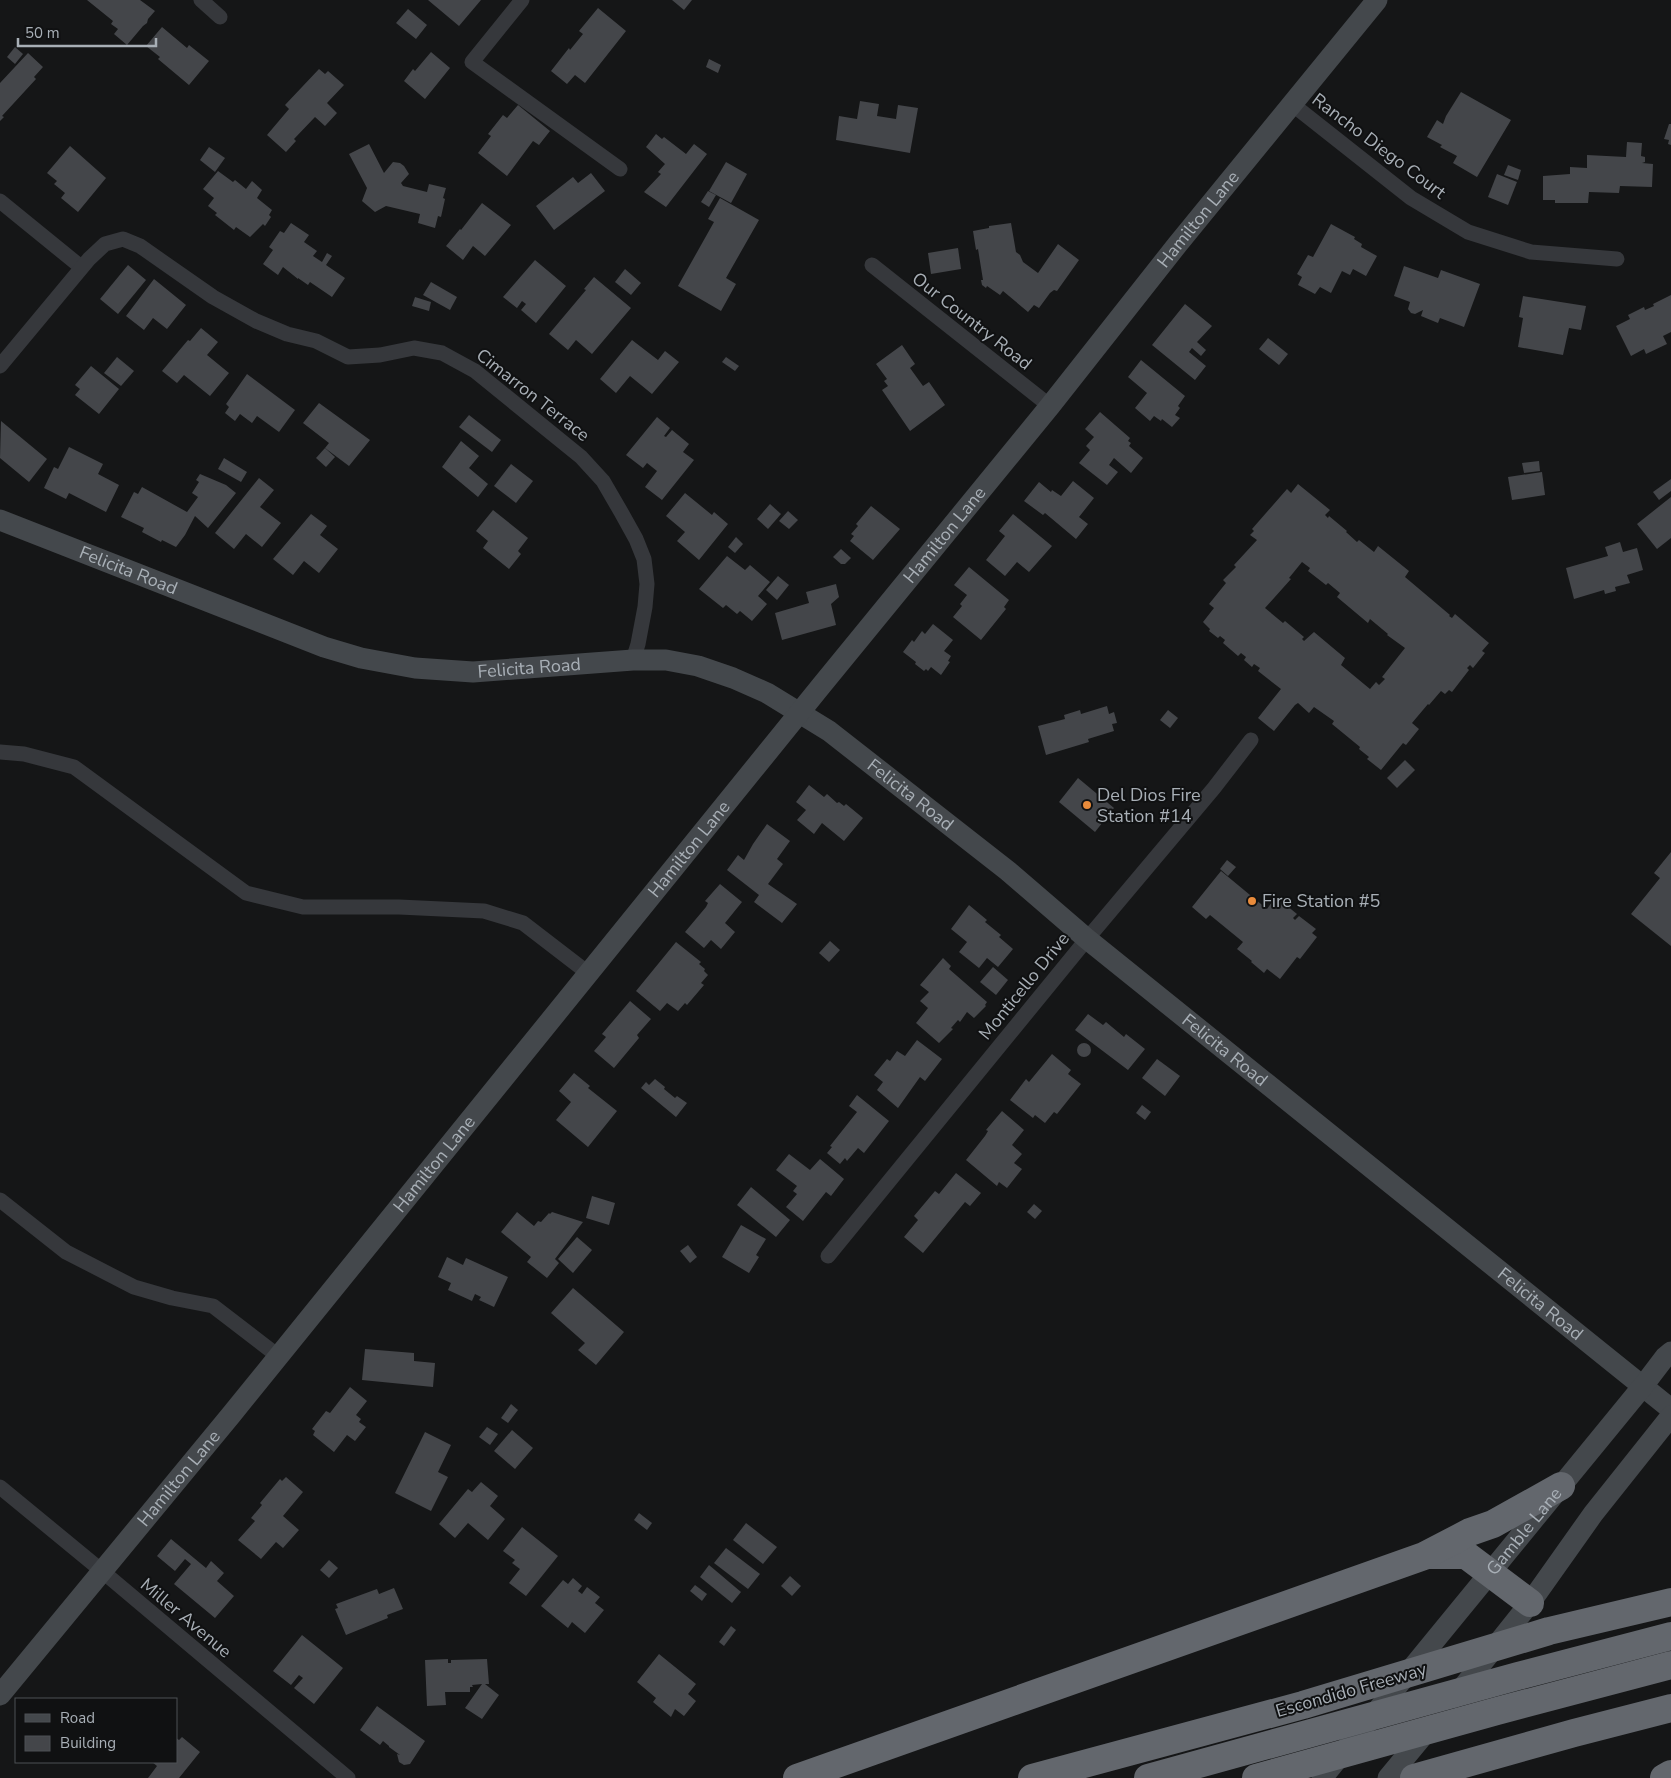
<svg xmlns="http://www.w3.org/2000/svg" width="1671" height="1778" font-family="'Nunito Sans',sans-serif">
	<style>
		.building { fill: #44464a; fill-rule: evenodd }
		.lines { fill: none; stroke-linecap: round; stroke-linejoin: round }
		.street { stroke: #36383c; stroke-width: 15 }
		.secondary { stroke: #44484c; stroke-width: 21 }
		.highway { stroke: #63676d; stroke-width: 28 }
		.poi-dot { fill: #e98b3b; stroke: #101112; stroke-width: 2 }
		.labels { text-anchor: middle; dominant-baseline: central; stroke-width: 4; stroke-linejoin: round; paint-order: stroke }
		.street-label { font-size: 18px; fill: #a8afb6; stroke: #101112 }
		.poi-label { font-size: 18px; fill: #a8afb6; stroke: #101112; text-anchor: start }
	</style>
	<rect width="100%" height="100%" fill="#151617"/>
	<!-- building -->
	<g class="building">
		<path d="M87,0H140L155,11L148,19L147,23L143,26L127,45L114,34L118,29L111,24L113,21Z"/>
		<path d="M428,0H481L459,26Z"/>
		<path d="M672,0H692L684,10Z"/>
		<path d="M598,8L626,31L585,83L575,75L567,84L551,71L569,48L570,50L583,34L579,31Z"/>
		<path d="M408,9L427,25L416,39L396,23Z"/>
		<path d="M162,27L187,48L189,45L209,61L189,85L158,59L160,57L146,46Z"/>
		<path d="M15,47L23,54L15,64L7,57Z"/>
		<path d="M431,52L450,68L425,99L404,81L413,69L415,71Z"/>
		<path d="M28,53L43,67L34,77L36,79L2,116L4,117L0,121V83Z"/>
		<path d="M709,59L721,65L718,73L706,67Z"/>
		<path d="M319,69L325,74L328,71L344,85L327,103L337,113L325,126L315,117L294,139L296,141L286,152L267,135L289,109L285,105Z"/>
		<path d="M1461,92L1511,120L1477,177L1453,163L1457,156L1440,147L1442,145L1427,137L1437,120L1443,124L1446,116Z"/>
		<path d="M860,101L879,104L877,116L896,119L898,105L918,108L910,153L836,140L839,116L857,119Z"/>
		<path d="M518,105L550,131L539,145L533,141L507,176L478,153L491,136L488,134L503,115L507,118Z"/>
		<path d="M1669,124H1671V145L1668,144L1669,140L1664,139Z"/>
		<path d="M656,134L662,139L664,137L686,154L694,144L707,154L666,207L644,192L661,174L658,172L665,164L646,147Z"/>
		<path d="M1627,142L1642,143L1641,156L1645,157V162L1642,163L1653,164L1652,187L1620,186L1619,193L1589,192L1588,203H1555V200H1543V176L1570,174V167L1587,168V155L1626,157Z"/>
		<path d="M369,144L384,173L393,162L400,163L404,166L409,174L401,183L403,186L427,192L429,184L446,188L443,198L445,199L441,217L438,216L435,228L418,223L420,214L386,206L375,212L362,201L367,188L349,154Z"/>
		<path d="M70,146L106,178L78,212L61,198L65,193L54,184L57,181L47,173Z"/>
		<path d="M209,147L225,158L215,172L200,160Z"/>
		<path d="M726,162L747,174L731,203L709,191Z"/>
		<path d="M1508,165L1521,170L1518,180L1504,175Z"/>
		<path d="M218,171L233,182L235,180L246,189L252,181L262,190L257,198L272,210L269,215L271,217L265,226L263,224L250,237L236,227L234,230L215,215L217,213L208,206L214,198L203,189Z"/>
		<path d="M591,173L605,191L554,230L536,206L573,177L578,183Z"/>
		<path d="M1497,174L1517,182L1508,205L1488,197Z"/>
		<path d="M708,191L716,195L709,207L701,202Z"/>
		<path d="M720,198L759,220L726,278L736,284L721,311L678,286L714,222L708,219Z"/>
		<path d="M482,203L511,225L485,256L473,246L463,260L446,246L460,229L461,230Z"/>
		<path d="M291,223L309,235L304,242L317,251L313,256L322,262L327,253L332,256L326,265L345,278L332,297L310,282L308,285L298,278V279L283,267L278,275L263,264L273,250L269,247L280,231L284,233Z"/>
		<path d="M1011,223L1016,252L1020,255L1023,262L1038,273L1058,244L1079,260L1057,291L1054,290L1050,293L1039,308L1034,305L1028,312L1003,291L1000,295L987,286L986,288L982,285L981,280H983L978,249L976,250L973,231L989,228V226Z"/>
		<path d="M1331,224L1355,237L1354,239L1362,244L1361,247L1377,256L1366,276L1353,269L1350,275L1342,271L1331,293L1320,287L1315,294L1298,285L1302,277L1297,274L1308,255L1313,257Z"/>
		<path d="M958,248L961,269L931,274L928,253Z"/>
		<path d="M535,260L566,286L536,323L521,310L526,304L522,301L517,308L503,297Z"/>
		<path d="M128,265L146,280L118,314L100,299Z"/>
		<path d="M1404,266L1438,278L1441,270L1480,284L1464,327L1440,318L1438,323L1421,316L1423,310L1415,314L1411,313L1408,309L1410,302L1394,296Z"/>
		<path d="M625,269L641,283L631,295L615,282Z"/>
		<path d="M594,277L631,308L592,354L576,340L568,350L549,334L586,290L584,289Z"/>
		<path d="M154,279L186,305L167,329L153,318L144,330L126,316Z"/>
		<path d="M431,282L457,297L450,310L423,295Z"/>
		<path d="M1671,295V332L1663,336L1667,344L1646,354L1644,349L1631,356L1616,326L1630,319L1628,315L1644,307L1645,310L1654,306L1653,304Z"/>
		<path d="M1523,296L1586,306L1581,330L1569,328L1563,355L1518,347L1523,318L1519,317Z"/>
		<path d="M415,297L431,302L429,311L412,306Z"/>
		<path d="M1185,304L1212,326L1197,342L1206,350L1201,356L1192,348L1189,352L1206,366L1195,380L1152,345Z"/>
		<path d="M201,328L218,342L207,355L229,373L210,396L184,375L177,383L162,371L188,340L190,341Z"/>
		<path d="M1268,338L1288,354L1279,365L1259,349Z"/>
		<path d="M632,340L658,360L665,351L679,362L652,394L630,376L616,393L600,379Z"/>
		<path d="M902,345L915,364L910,368L923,386L929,382L945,405L910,431L882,390L888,386L884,381L887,379L876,364Z"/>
		<path d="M117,357L134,371L121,386L104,373Z"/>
		<path d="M726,357L739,366L735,371L722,362Z"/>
		<path d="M1141,360L1185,396L1178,406L1180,408L1175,415L1180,418L1172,427L1162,419L1161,421L1154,416L1150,421L1135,408L1147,393L1128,377Z"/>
		<path d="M91,366L119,389L99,414L75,395L80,389L75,385Z"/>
		<path d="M247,374L295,410L279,432L257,416L252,423L240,414L235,421L225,413L229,407L226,404Z"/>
		<path d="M319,403L370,440L349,466L325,448L329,443L303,423Z"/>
		<path d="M1100,412L1130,438L1128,441L1131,443L1129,446L1143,458L1131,473L1114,458L1109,465L1118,472L1107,485L1079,463L1090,450L1086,446L1094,437L1085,429Z"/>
		<path d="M469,415L501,440L492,452L459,427Z"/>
		<path d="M657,417L670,428L664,436L666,437L672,430L689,444L683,452L694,460L662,500L645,487L657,471L647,463L643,468L626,455Z"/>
		<path d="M1,421L47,459L29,482L0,458Z"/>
		<path d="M461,441L479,456L469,468L488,484L478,497L442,467Z"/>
		<path d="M69,447L103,464L98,474L119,485L106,512L69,493L66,499L44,488L54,467L58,469Z"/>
		<path d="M325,448L335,457L326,467L316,458Z"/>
		<path d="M224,458L247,472L241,482L218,469Z"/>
		<path d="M1539,461L1540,471L1524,473L1522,463Z"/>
		<path d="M511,464L533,481L516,503L494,486Z"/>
		<path d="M1542,472L1545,495L1512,500L1508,477Z"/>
		<path d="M200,474L226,485L236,493L208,528L195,516L185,535L176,547L162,540L161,542L142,532L144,528L121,517L134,492L138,494L142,487L187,512L198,497L192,493L199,482L196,480Z"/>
		<path d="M259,478L274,490L260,507L281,523L262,547L246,534L234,549L215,533Z"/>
		<path d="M1671,479V491L1659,500L1653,492Z"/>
		<path d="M1073,481L1094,498L1079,517L1088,524L1076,539L1045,513L1043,515L1024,501L1039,482L1051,492L1052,490L1061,496Z"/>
		<path d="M1298,484L1330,510L1325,515L1328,518L1329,516L1347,531L1346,532L1357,542L1359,540L1374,552L1378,546L1409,571L1405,577L1450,615L1449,616L1452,618L1455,614L1489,643L1482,651L1485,653L1473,668L1470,665L1467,668L1469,670L1452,692L1449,690L1445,694L1441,691L1429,705L1428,704L1412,723L1419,729L1406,745L1403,743L1381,770L1367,759L1369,757L1359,749L1360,747L1332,724L1334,721L1314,707L1309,713L1298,703L1295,705L1274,731L1258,718L1281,689L1258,671L1260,668L1254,664L1252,667L1244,660L1246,657L1241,653L1238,656L1223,643L1225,640L1220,636L1218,638L1209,631L1210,629L1203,622L1214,608L1209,604L1226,583L1223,580L1236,567L1234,565L1257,540L1250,535L1254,531L1252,529L1287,489L1291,493ZM1302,562L1310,568L1308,571L1326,585L1328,583L1340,593L1337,597L1368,623L1370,619L1388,634L1387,635L1405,648L1382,677L1385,679L1379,685L1376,682L1370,689L1341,665L1345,658L1314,632L1304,641L1302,639L1304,637L1285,621L1283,623L1265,608L1291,579L1289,578Z"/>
		<path d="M685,493L712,515L714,512L728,524L699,560L677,541L685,532L666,516Z"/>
		<path d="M1671,497V538L1657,549L1637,524Z"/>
		<path d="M770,504L781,514L768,529L757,519Z"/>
		<path d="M871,506L900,529L873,560L850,541L854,536L851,534L858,526L856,524Z"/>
		<path d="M493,510L528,538L518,551L521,554L509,569L483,548L488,541L476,531Z"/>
		<path d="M788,511L798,520L789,529L779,521Z"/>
		<path d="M311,514L327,526L320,535L338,549L319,573L304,561L293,575L273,559Z"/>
		<path d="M1013,514L1052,546L1029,572L1017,562L1005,576L986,560L1005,536L999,531Z"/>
		<path d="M736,537L743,544L735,553L728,547Z"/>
		<path d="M1620,542L1623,552L1637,548L1643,570L1627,575L1630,583L1615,587L1616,591L1605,594L1604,590L1574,599L1566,568L1608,556L1605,547Z"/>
		<path d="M841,549L851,558L845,564H841L833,557Z"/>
		<path d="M727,556L745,570L750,565L770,582L758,596L767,604L752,621L740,611L737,614L726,605L723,608L699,589Z"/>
		<path d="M969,567L1009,600L1004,607L1006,609L981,640L953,617L962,606L960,604L967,595L954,585Z"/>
		<path d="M778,576L789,585L777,600L766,590Z"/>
		<path d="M836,584L839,597L831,604L836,625L782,640L775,613L809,603L806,592Z"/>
		<path d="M933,624L953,640L944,651L951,656L948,661L950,662L941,675L931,667L928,671L926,669L924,671L915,664L916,662L903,652L912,640L914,642L922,631L925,634Z"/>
		<path d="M1107,706L1109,714L1114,712L1117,723L1112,724L1114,731L1088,739L1089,742L1046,755L1038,726L1065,719L1064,715L1080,710L1081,714Z"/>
		<path d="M1168,710L1178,718L1170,728L1160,720Z"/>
		<path d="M1405,760L1415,770L1397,788L1387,778Z"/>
		<path d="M1078,778L1114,808L1095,832L1059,802Z"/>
		<path d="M809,785L824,797L827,794L837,803L839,802L844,806L846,804L863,818L844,841L822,823L814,834L797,820L806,810L796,802Z"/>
		<path d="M767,824L790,841L777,859L783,864L768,884L797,904L782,923L754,902L759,895L727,870L738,855L744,860L753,844Z"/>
		<path d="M1671,852V946L1631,914L1660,878L1654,873Z"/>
		<path d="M1227,860L1236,867L1228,876L1220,869Z"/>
		<path d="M1221,871L1267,909L1272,902L1277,906L1281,901L1297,914L1293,918L1295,920L1299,916L1316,929L1312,933L1317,937L1300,959L1297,957L1280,979L1267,969L1264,973L1251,962L1252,961L1237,949L1243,942L1210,915L1206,919L1192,907Z"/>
		<path d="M720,884L742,902L725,923L735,932L721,949L711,940L704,948L685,932L706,907L708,903L705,901Z"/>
		<path d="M969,905L987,920L985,922L1001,935L999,937L1013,949L998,967L987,958L979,968L959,952L967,942L951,929Z"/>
		<path d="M830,941L840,950L829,962L819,953Z"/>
		<path d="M676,942L701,962L699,964L705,969L704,971L708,975L701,983L704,985L687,1005L685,1003L678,1011L667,1003L660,1011L636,991Z"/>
		<path d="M943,958L951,966L949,969L987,1002L985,1005L986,1006L974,1018L967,1012L960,1022L958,1020L951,1028L953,1029L939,1043L916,1023L928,1008L920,1001L929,992L920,985Z"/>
		<path d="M993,967L1008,980L996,995L980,982Z"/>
		<path d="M630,1001L651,1019L637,1035L639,1038L614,1068L594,1051L606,1037L602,1034Z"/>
		<path d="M1088,1014L1103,1025L1106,1022L1124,1037L1126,1034L1145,1049L1128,1070L1075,1030Z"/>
		<path d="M917,1040L942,1059L925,1081L920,1077L898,1108L877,1090L883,1082L874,1075L887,1059L890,1061L897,1051L905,1056Z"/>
		<circle cx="1084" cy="1050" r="7"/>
		<path d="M1052,1054L1071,1070L1068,1074L1081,1084L1057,1114L1054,1112L1045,1123L1035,1115L1033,1118L1010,1100L1026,1079L1029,1082Z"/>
		<path d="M1157,1059L1180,1076L1165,1096L1142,1078Z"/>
		<path d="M574,1073L590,1086L588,1088L617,1111L588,1147L556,1120L571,1102L559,1091Z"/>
		<path d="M655,1079L665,1087L664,1089L675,1098L677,1096L687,1103L676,1117L641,1088L646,1082L649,1085Z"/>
		<path d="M857,1095L889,1121L864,1153L858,1148L847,1161L845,1158L840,1164L827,1153L832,1147L830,1146L857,1112L849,1106Z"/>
		<path d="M1142,1105L1151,1112L1145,1120L1136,1113Z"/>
		<path d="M1002,1111L1024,1130L1012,1145L1022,1154L1014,1163L1022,1169L1007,1188L999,1182L997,1186L966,1160L985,1136L988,1131L986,1130Z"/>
		<path d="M789,1154L810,1170L820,1159L844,1179L831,1196L826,1192L803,1221L786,1207L797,1194L793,1191L797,1186L776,1170Z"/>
		<path d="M956,1173L981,1193L970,1206L965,1202L923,1253L904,1237L918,1220L914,1216L935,1191L939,1194Z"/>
		<path d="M751,1187L790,1220L776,1237L737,1205Z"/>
		<path d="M592,1196L615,1203L609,1225L586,1218Z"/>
		<path d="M1034,1204L1042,1211L1035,1219L1027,1212Z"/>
		<path d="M517,1212L534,1226L538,1221L541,1222L549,1213L550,1214L552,1212L583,1222L555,1259L559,1263L547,1278L527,1262L531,1257L501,1232Z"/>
		<path d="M741,1225L766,1239L756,1255L759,1257L749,1273L722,1257Z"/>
		<path d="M577,1237L592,1250L573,1273L558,1259Z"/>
		<path d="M688,1245L697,1257L690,1263L680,1251Z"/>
		<path d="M447,1257L463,1265L466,1258L508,1277L494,1307L479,1300L481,1297L475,1294L472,1301L448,1290L451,1283L438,1277Z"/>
		<path d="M573,1288L624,1332L596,1365L578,1350L585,1343L551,1313Z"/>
		<path d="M365,1349L414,1353V1361L435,1363L433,1387L362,1380Z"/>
		<path d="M350,1387L367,1401L356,1415L361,1419L359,1422L366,1427L355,1441L347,1435L334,1452L313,1435L315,1431L312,1429L326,1411L330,1413Z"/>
		<path d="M511,1404L518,1410L508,1423L501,1418Z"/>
		<path d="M487,1427L498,1434L490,1445L479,1437Z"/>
		<path d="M512,1430L533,1448L515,1469L494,1451Z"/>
		<path d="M425,1432L451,1445L438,1472L448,1477L431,1511L395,1493Z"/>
		<path d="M286,1477L303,1492L283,1516L299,1530L283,1548L276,1542L261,1559L238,1540L255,1521L251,1518L262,1505L260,1503L280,1479L282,1481Z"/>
		<path d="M481,1482L498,1496L490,1506L505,1519L488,1540L468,1523L455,1538L439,1524L468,1489L472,1492Z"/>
		<path d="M639,1513L652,1523L647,1530L634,1520Z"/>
		<path d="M746,1523L777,1547L763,1564L733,1540Z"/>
		<path d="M522,1527L558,1556L526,1596L509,1583L520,1569L512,1563L515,1560L503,1551Z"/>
		<path d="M171,1539L206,1568L211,1561L224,1573L217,1581L234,1596L215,1618L174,1584L191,1564L185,1559L175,1571L157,1556Z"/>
		<path d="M726,1548L760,1574L748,1589L714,1563Z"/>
		<path d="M329,1560L338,1568L329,1578L320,1570Z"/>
		<path d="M709,1565L741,1592L732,1603L700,1577Z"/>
		<path d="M790,1576L801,1586L792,1596L781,1586Z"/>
		<path d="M573,1578L582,1586L578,1591L582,1594L587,1587L600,1597L595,1603L604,1610L585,1633L572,1622L568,1628L541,1606L563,1580L568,1584Z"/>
		<path d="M695,1585L707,1594L702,1601L690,1591Z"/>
		<path d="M394,1588L403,1609L387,1615L388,1618L346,1635L335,1609L338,1608L336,1604L377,1589L379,1594Z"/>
		<path d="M731,1626L736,1630L724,1646L719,1642Z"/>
		<path d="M302,1635L343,1668L314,1704L294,1688L303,1678L299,1675L291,1685L273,1671Z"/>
		<path d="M659,1654L696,1684L688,1694L696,1701L684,1716L675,1709L671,1717L653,1702L656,1698L637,1682Z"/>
		<path d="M448,1659V1663H451V1660L487,1659L489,1684H485L499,1695L482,1719L465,1708L482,1684L472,1685L473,1687H470V1692H445L446,1705L427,1706L425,1660Z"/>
		<path d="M377,1706L425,1741L410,1764L404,1765L399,1762L397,1754L400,1755L389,1747V1746L383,1741L380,1745L360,1730Z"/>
		<path d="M182,1737L200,1752L179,1778H148L157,1766L152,1762H176V1738L179,1740Z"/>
	</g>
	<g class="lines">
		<!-- street -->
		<g class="street">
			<path d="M201,0L220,17"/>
			<path d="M522,0L472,62L620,169"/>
			<path d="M1292,104L1411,198L1468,232L1531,252L1617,259"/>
			<path d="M0,201L81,267"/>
			<path d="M872,265L1050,406"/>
			<path d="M0,366L89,259L105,244L123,239L140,246L213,297L256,321L287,334L316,341L348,357L380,355L414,348L442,353L475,371L581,457L603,481L621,512L636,539L644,559L647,584L645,607L638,644L633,660"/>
			<path d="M0,752L24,754L74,767L246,893L303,907H399L484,911L523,923L588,973"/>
			<path d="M0,1200L66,1252L134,1287L172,1298L213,1306L278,1356"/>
			<path d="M828,1256L1087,939L1214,788L1251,740"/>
			<path d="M0,1487L102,1571L348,1778"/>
		</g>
		<!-- secondary -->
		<g class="secondary">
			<path id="s1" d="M0,520L324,647L361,658L415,668L473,672L633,660H666L698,666L733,678L767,693L829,731L1008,871L1087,939L1671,1409"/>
			<path id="s2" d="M0,1695L231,1415L821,686L1050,406L1177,245L1377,0"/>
			<path d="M1455,1697L1530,1603L1593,1514L1671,1416"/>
			<path id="s3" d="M1322,1778L1643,1386L1665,1357L1671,1352"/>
			<path d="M1388,1778L1431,1726"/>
		</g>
		<!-- highway -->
		<g class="highway">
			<path d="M1430,1555H1466L1530,1603"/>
			<path d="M797,1778L1424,1556L1470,1532L1493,1524L1561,1486"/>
			<path d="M1032,1778L1303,1705L1549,1631L1671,1602"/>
			<path d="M1148,1778L1518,1676L1671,1636"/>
			<path d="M1256,1778L1497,1711L1671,1665"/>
			<path d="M1414,1778L1574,1733L1671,1708"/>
			<path d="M1664,1778L1671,1774"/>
		</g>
	</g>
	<!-- markers -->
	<g class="poi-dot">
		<circle cx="1087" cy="805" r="5"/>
		<circle cx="1252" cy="901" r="5"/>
	</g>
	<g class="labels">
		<!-- street labels -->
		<g class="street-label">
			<text transform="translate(1379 146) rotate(37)">Rancho Diego Court</text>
			<text stroke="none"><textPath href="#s2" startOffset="1901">Hamilton Lane</textPath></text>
			<text transform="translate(972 321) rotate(38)">Our Country Road</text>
			<text transform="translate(533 395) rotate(38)">Cimarron Terrace</text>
			<text stroke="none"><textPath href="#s2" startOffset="1496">Hamilton Lane</textPath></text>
			<text stroke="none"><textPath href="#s1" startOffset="138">Felicita Road</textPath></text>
			<text stroke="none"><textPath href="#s1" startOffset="556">Felicita Road</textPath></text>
			<text stroke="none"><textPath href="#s1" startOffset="976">Felicita Road</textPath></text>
			<text stroke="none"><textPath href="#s2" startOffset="1091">Hamilton Lane</textPath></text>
			<text transform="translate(1024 986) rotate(-51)">Monticello Drive</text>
			<text stroke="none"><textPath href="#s1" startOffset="1381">Felicita Road</textPath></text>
			<text stroke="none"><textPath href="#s2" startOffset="686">Hamilton Lane</textPath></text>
			<text stroke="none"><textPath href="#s1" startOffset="1786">Felicita Road</textPath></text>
			<text stroke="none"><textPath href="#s2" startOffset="281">Hamilton Lane</textPath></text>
			<text stroke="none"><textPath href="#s3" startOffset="319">Gamble Lane</textPath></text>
			<text transform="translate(186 1618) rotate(40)">Miller Avenue</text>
			<text transform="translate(1351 1690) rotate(-16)">Escondido Freeway</text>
		</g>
		<!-- poi labels -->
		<g class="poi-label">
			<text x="1097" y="795">Del Dios Fire<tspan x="1097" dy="21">Station #14</tspan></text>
			<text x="1262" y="901">Fire Station #5</text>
		</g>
	</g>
	<!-- legend -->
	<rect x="15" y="1698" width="162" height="65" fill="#101112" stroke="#4d5054"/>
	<rect x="25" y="1714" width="25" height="8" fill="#44484c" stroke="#4d5054"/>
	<text x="60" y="1723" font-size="15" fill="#a8afb6">Road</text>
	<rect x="25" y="1736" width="25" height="15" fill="#44464a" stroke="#4d5054"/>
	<text x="60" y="1748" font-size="15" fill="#a8afb6">Building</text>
	<!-- scale -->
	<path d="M18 38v8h138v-8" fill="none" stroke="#a8afb6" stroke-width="2.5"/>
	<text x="25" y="38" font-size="15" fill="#a8afb6" stroke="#101112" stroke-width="4" paint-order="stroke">50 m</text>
</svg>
